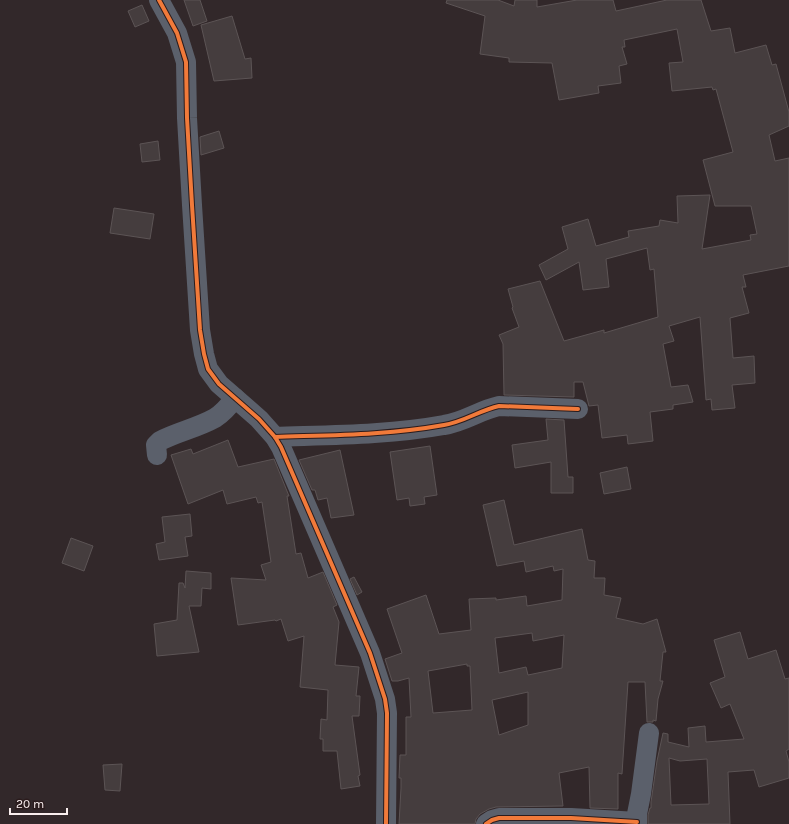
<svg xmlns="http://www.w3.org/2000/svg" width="789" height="824" font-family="Karla,sans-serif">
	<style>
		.building { fill: #453d3e; stroke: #5c5455; fill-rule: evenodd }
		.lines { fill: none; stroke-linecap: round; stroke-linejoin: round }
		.minor { stroke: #5b606b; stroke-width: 20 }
		.cycleway-casing { stroke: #2b1c1d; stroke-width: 6 }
		.cycleway { stroke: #f17a3a; stroke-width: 4 }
	</style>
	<rect width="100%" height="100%" fill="#32282a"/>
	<!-- building -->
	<g class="building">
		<path d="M184,0H200L207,21L193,26Z"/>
		<path d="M447,0H498L514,6L515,0H537V7L577,0H613L616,11L667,0H701L711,31L730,28L735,53L766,45L772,65L776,64L789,112V126L769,135L775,161L789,158V266L743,275L746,287H742L749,313L730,318L733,358L754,356L755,383L732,385L735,408L712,410L711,399L706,400L700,317L669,326L674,341L663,344L671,387L688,385L693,402L673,405V409L650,412L653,441L628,444L627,435L602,438L598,405L589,406L583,382H574V397L504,395L503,344L499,335L519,327L512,308L513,307L508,289L540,281L564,341L604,330V333L658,317L654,269L650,270L647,248L606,259L609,287L583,290L579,262L546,280L539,265L568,249L562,227L588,219L596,246L629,237L628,231L659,226L660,220L678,223L677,196L710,195L702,249L751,240L750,235L757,234L751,206H715L703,160L733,152L716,89L713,90L712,87L672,91L669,63L683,62L677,29L624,40L625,47H622L627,64L619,66L621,83L598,86L599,93L559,100L552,63L509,62V58L480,54L485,16L446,3Z"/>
		<path d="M142,5L149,21L135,27L128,11Z"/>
		<path d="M232,16L245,59L251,58L252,78L214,81L201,25Z"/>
		<path d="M219,131L224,148L201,155L200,137Z"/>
		<path d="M158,141L160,160L142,162L140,144Z"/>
		<path d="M114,208L154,214L150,239L110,233Z"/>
		<path d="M546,419L564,420L568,477H573V493H551V462L515,468L512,445L548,440Z"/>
		<path d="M228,440L238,467L274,459L289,496H287L296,554L301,553L308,578L323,572L337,605L333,607L339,622L335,665L359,667L356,696H360L359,716H352L360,775L358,776L360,786L341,789L337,751H323V739H320L321,719L327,720L328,690L300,687L304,636L288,641L281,619L276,621L275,620L238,625L231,578L266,580L261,565L271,562L262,502L258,503L256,497L227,504L223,490L188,504L171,455L191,449L193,454Z"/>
		<path d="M430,446L437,495L424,497L425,504L410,506L409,498L397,500L390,452Z"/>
		<path d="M340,450L354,515L331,518L327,498L318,500L315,490H312L299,460Z"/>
		<path d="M627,467L631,489L604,494L600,473Z"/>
		<path d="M504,500L514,545L582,529L588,560L595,561L594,578H605L604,595L621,598L616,618L643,624L657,619L666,652H663L660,681H663L658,699L656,721L653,720V722H647L645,682H628L622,774L618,773V809L590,808L589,767L559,773L563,806L496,807L489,809L480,814L476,819L475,824H399L401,788V778H399L400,755H406V717H411L409,678L398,681H392L385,659L402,653L387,609L426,595L439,634L471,630L469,599L496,598V600L526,596L527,606L562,600L563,569L554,571L553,566L526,572L524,561L497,566L483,505ZM532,633L533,641L564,635L562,668L528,675L526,667L499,673L495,638ZM467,664V666H470L472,710L433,713L428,671ZM528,692V725L499,735L492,700Z"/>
		<path d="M190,514L192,536L185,537L188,556L159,560L156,544L165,542L162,517Z"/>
		<path d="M71,538L93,546L84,571L62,563Z"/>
		<path d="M186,571L211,573V589L202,588L201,606H189L199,652L157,656L154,624L177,620L179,583H183L185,588Z"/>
		<path d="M354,577L362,592L357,595L350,579Z"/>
		<path d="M740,632L748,659L776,650L785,679L789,678V749L786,751L789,762V778L759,787L754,770L728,772L730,824H648V815L650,808H651V802L657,761L663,733L668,734V742L689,747L688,728L705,726L706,742L744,739L730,704L721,708L710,683L725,677L714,640ZM669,758L680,761L707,759L709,804L671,805Z"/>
		<path d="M122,764L120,791L105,790L103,765Z"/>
	</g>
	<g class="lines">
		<!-- minor -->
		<g class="minor">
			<path d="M159,0L177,33L186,62L187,118L192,205L200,330L204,354L208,369L219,384L259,419L275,437L281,447L370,653L385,699L387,713L386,824"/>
			<path d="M275,437C331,435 389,435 444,425C464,422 480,410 499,406L578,409"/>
			<path d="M157,455L156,445L160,441C177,432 197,428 215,418C223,413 229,406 235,398"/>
			<path d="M486,824L492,820L499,818H571L637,822"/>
			<path d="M637,824V814L641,794L649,733"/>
		</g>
		<defs>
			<g id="cycleway">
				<path d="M159,0L177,33L186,62L187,118L192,205L200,330L204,354L208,369L219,384L259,419L275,437L281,447L370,653L385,699L387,713L386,824"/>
				<path d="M275,437C331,435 389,435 444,425C464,422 480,410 499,406L578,409"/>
				<path d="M486,824L492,820L499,818H571L637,822"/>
			</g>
		</defs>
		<!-- cycleway casing -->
		<use href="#cycleway" class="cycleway-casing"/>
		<!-- cycleway -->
		<use href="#cycleway" class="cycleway"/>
	</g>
	<!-- scale -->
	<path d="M10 808v6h57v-6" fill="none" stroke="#faefef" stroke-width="2"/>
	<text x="16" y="808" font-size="12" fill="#faefef" stroke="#2b1c1d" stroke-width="3" paint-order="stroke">20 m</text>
</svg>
